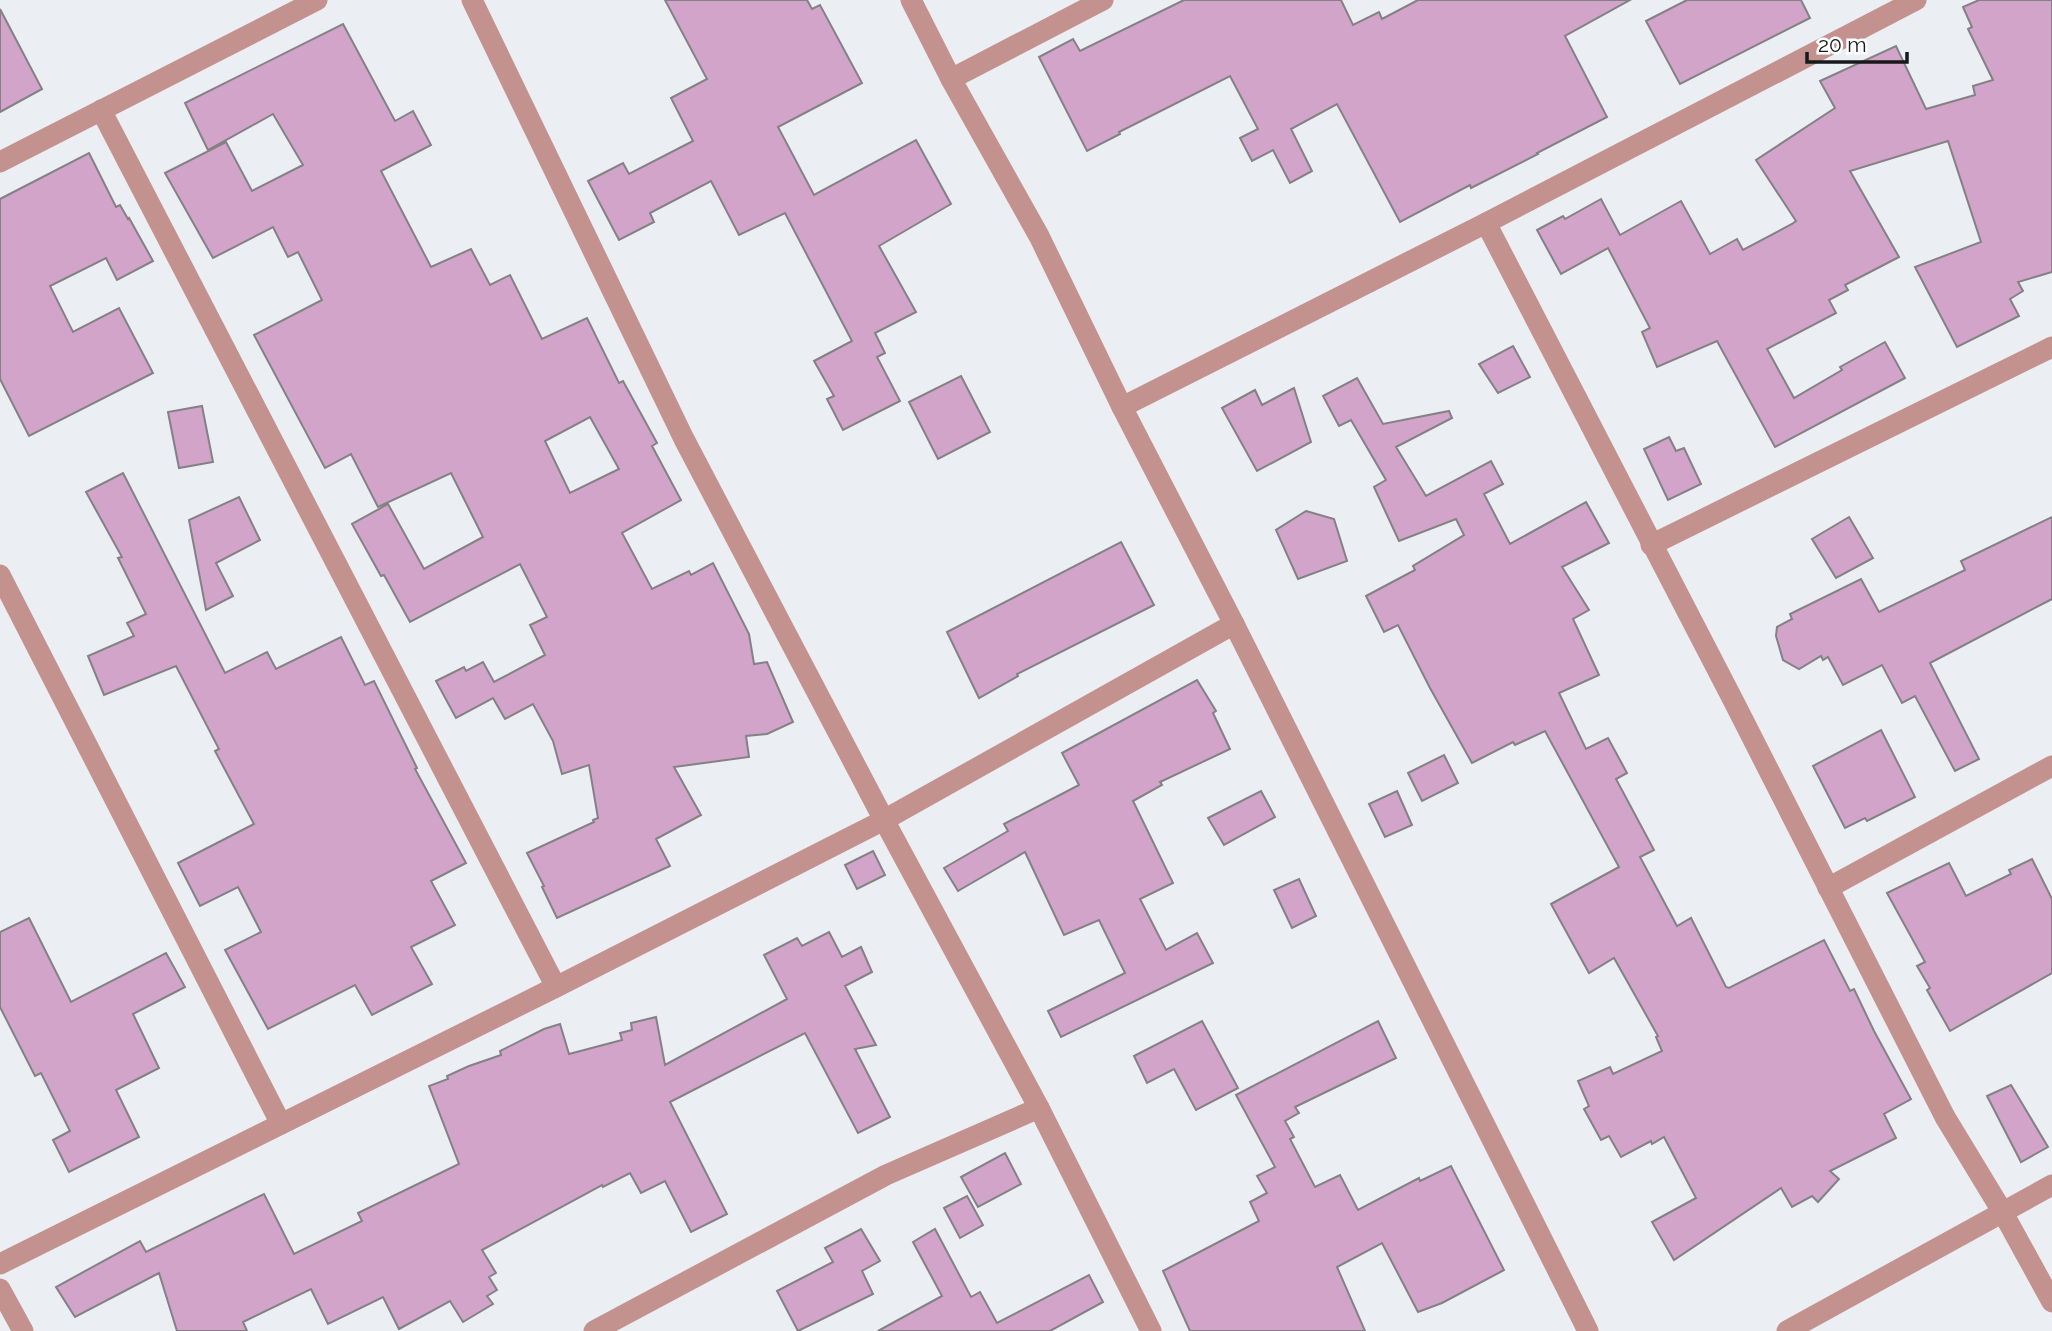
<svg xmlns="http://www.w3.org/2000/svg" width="2052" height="1331" font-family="Raleway,sans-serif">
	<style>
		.building { fill: #d3a4ca; stroke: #848184; stroke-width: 2; fill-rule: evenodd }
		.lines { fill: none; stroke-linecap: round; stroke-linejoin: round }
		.street { stroke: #c3918e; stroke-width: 21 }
	</style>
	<rect width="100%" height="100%" fill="#ebeef2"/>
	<!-- building -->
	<g class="building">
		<path d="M665,0H807L812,9L820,5L862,83L778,127L814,195L916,140L951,204L879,246L916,312L875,333L885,353L877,357L900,401L843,430L827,399L834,396L814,361L852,341L785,213L739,235L711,181L650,213L654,222L619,240L588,181L623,163L629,174L693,141L671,98L707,79Z"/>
		<path d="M1184,0H1341L1353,25L1379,12L1382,19L1418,0H1630L1565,36L1607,117L1537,153L1538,154L1471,188L1470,185L1400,222L1337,104L1291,129L1312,171L1290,183L1273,150L1252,161L1240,138L1258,129L1230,76L1119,132L1120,134L1087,151L1039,57L1073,39L1080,51Z"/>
		<path d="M1687,0H1801L1810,18L1680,84L1646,21Z"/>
		<path d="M1979,0H2052V272L2018,282L2023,291L2010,299L2019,316L1957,347L1915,267L1981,242L1948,141L1850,171L1899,257L1845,285L1848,290L1829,300L1836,313L1767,349L1794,398L1842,370L1840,367L1885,342L1905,378L1775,447L1717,341L1657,367L1642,332L1650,328L1608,248L1561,274L1537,230L1563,216L1565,219L1601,199L1620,235L1681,201L1710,254L1737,239L1743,250L1792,224L1796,221L1756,160L1835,108L1820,81L1896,46L1926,109L1975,95L1973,86L1993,80L1968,29L1972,27L1963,7Z"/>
		<path d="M0,9L42,89L0,112Z"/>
		<path d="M343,24L395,121L413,111L431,145L381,171L431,267L471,249L490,285L510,275L542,339L587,318L619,383L623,381L657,443L652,446L681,500L622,533L652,589L689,571L691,575L713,563L749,634L754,664L767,662L793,722L767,734L746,736L749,757L674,767L701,815L656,839L670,866L557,918L542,887L544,886L527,853L594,822L593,820L598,818L589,765L562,774L553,741L533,704L505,719L493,698L456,718L436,681L464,667L466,671L483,662L494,682L545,655L530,625L547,617L520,564L410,622L384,575L381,576L352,524L388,504L424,569L483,537L451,473L378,507L351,454L325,468L254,335L322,300L298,252L288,257L273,227L213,258L165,173L226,142L252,191L303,165L273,114L208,150L185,103ZM590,417L619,469L570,493L545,441Z"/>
		<path d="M89,153L116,207L120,205L128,219L129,218L153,261L117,280L106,258L50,286L73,332L119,308L153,373L29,436L0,379V199Z"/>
		<path d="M1513,346L1530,377L1498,393L1479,364Z"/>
		<path d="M961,376L990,432L938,459L909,402Z"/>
		<path d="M1357,378L1383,424L1449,411L1452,418L1396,447L1426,496L1491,461L1503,484L1484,494L1510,544L1586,502L1609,543L1562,567L1589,610L1573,619L1599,675L1559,693L1586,749L1608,738L1627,773L1616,779L1654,850L1640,857L1677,926L1691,918L1726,987L1729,988L1824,940L1850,991L1854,989L1874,1031L1911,1099L1884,1114L1896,1138L1830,1171L1839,1179L1818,1202L1812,1196L1792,1207L1781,1188L1674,1260L1652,1222L1696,1198L1664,1137L1652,1144L1651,1141L1621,1157L1609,1136L1601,1140L1584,1109L1589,1106L1578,1081L1610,1067L1613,1074L1662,1051L1656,1037L1658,1036L1614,958L1589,973L1551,904L1619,867L1545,731L1515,745L1513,742L1472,763L1430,688L1398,625L1384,632L1366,596L1415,570L1413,566L1464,535L1456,519L1399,541L1374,487L1386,480L1351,420L1339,426L1323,396Z"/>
		<path d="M1294,388L1311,442L1257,471L1222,408L1255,390L1262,405Z"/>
		<path d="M202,406L213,462L179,468L168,412Z"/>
		<path d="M1669,437L1676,451L1684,448L1701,484L1668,500L1644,449Z"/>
		<path d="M123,473L225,673L267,652L276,669L341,637L365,685L374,681L417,768L415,769L466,863L431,881L455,925L411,947L432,984L372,1015L355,985L268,1029L225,950L261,932L238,887L200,906L178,863L254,824L215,751L219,749L176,666L104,695L88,656L134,636L127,623L146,614L118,558L122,557L86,492Z"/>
		<path d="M239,497L260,540L216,563L233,596L206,610L189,520Z"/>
		<path d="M1306,511L1334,519L1347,561L1298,579L1276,530Z"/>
		<path d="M1849,517L1873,558L1836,578L1812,539Z"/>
		<path d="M2052,517V599L1930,663L1979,759L1955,771L1915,696L1902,703L1882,665L1843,685L1828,657L1823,660L1821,656L1799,669L1783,660L1776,636L1777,627L1792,619L1790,614L1861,579L1879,612L1965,570L1961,561Z"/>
		<path d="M1121,542L1154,605L1017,674L1018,676L979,698L947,632Z"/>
		<path d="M1197,680L1216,711L1213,713L1230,749L1160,782L1162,785L1133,801L1173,883L1140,899L1166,950L1197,933L1213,963L1061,1037L1048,1011L1125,973L1099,920L1064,935L1025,852L958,891L944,868L1008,831L1004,824L1079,785L1062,753Z"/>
		<path d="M1881,730L1915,797L1867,821L1865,818L1845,828L1813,766Z"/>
		<path d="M1444,755L1458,783L1422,801L1408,773Z"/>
		<path d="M1261,791L1275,817L1224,845L1208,818Z"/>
		<path d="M1397,791L1412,825L1385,837L1369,804Z"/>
		<path d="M873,851L885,875L857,889L845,865Z"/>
		<path d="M2032,859L2052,899V973L1950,1031L1927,990L1930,988L1917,966L1925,962L1887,893L1949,863L1966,896L2011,874L2009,870Z"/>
		<path d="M1299,879L1316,916L1292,928L1274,890Z"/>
		<path d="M29,918L71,1002L166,953L185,987L133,1014L159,1068L116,1090L139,1137L69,1172L53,1140L70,1131L41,1073L35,1076L0,1007V932Z"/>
		<path d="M829,932L842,957L861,947L872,972L845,986L876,1045L855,1049L890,1117L858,1133L805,1033L670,1102L727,1214L691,1232L665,1181L641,1193L630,1173L603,1187L602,1185L482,1250L496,1273L489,1277L497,1290L487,1296L493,1304L463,1322L450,1301L399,1329L383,1297L328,1324L311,1289L243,1322L247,1331H177L159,1273L75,1317L56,1287L140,1241L146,1252L264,1194L294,1254L362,1221L358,1213L459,1164L429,1086L448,1079L447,1076L469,1066L501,1055L500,1051L544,1029L560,1024L569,1054L622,1040L620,1033L632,1030L631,1023L656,1017L665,1065L787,999L764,955L797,938L802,946Z"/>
		<path d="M1202,1021L1238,1088L1196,1110L1174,1069L1147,1083L1134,1056Z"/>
		<path d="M1378,1021L1396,1058L1295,1107L1299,1113L1285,1121L1294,1137L1290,1139L1315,1187L1340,1175L1358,1210L1419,1178L1420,1181L1451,1166L1504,1270L1442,1303L1418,1312L1382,1243L1337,1267L1365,1331H1190L1163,1271L1259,1221L1250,1202L1267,1193L1257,1176L1275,1167L1236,1095Z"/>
		<path d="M2011,1085L2048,1147L2021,1162L1987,1096Z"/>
		<path d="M1005,1153L1021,1184L978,1207L961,1177Z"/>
		<path d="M967,1196L983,1225L960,1238L944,1208Z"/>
		<path d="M861,1229L880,1261L862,1271L873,1294L798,1331L777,1291L833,1262L825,1248Z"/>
		<path d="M935,1229L971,1297L980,1292L997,1323L1089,1275L1103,1302L1050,1331H878L942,1296L913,1242Z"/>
	</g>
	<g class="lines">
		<!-- street -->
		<g class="street">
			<path d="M472,0L684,439L884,820L1039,1108L1151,1331"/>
			<path d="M911,0L951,79L1039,236L1122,407L1234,624L1588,1331"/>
			<path d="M951,79L1103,0"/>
			<path d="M101,110L556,987"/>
			<path d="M0,162L317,0"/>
			<path d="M1486,223L1733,700L1945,1117L2002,1211L2052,1302"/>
			<path d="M1122,407L1486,223L1916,0"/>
			<path d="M1651,545L2052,347"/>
			<path d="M0,575L281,1124"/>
			<path d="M1828,888L2052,766"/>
			<path d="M0,1264L556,987L884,820L1234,624"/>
			<path d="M0,1289L23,1331"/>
			<path d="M594,1331L886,1175L1039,1108"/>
			<path d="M1787,1331L2052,1185"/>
		</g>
	</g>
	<!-- scale -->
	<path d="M1807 52v10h100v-10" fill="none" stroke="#18191a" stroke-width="3.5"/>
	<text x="1818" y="52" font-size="21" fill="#18191a" stroke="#ffffff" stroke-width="5" paint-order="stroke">20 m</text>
</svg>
